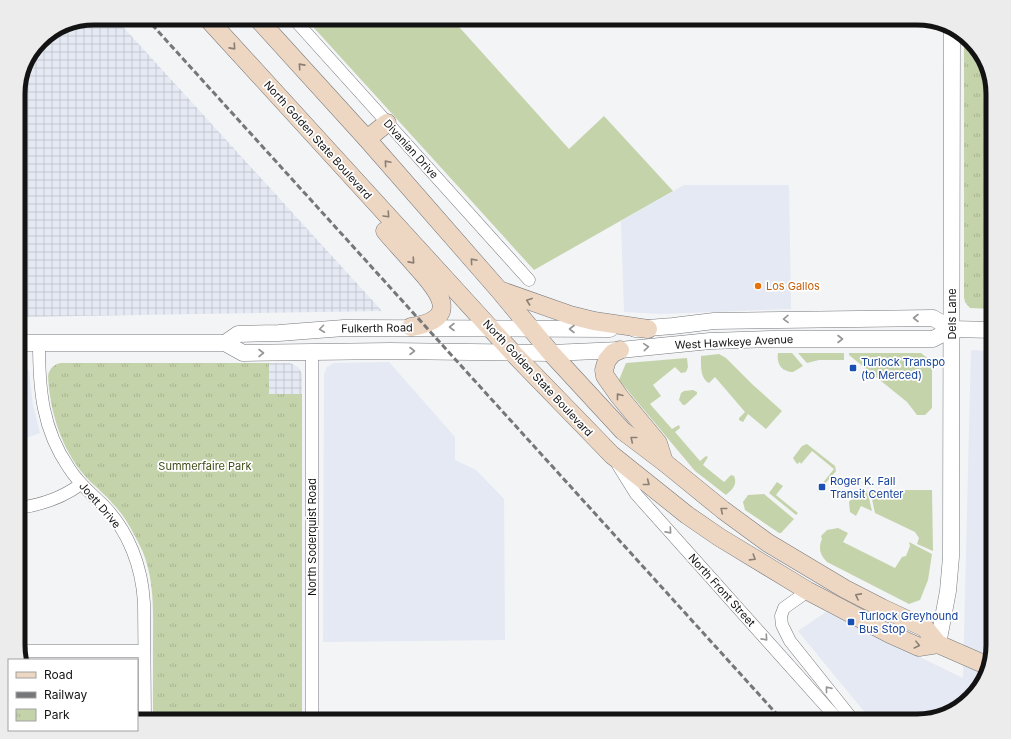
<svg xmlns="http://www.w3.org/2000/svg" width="1011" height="739" font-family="Inter,sans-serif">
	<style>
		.built { fill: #e4e9f3 }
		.industrial { fill: url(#industrial-grid) }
		.grass { fill: #c5d3ab }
		.park { fill: url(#park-tufts) }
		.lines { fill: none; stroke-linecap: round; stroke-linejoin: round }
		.minor-casing { stroke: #78797c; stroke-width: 13 }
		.tertiary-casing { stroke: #78797c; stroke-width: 17 }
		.secondary-casing { stroke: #78797c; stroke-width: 19 }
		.minor { stroke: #fff; stroke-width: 12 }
		.tertiary { stroke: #fff; stroke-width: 16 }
		.secondary { stroke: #edd7c3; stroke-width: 18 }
		.rail { stroke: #767778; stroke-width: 3; stroke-dasharray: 6 3; stroke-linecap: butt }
		.oneway { stroke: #8b7f74 }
		.oneway2 { stroke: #959595 }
		.food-dot { fill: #e8710a; stroke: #fff; stroke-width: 1.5 }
		.transit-dot { fill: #1a4fb4; stroke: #fff; stroke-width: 1.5 }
		.labels { text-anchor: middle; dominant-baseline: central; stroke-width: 3.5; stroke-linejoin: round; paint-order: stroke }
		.street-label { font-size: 11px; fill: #131314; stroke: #fff }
		.food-label { font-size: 11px; fill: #c56008; stroke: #fff; text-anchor: start }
		.transit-label { font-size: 11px; fill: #164399; stroke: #fff; text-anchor: start }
		.park-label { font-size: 11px; fill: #3f4d16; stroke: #fff }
		.rim { fill: none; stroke: #131314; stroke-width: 5 }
	</style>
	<defs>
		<pattern id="industrial-grid" width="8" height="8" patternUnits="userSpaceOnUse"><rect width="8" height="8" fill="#e4e9f3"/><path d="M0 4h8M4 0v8" fill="none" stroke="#c3c7cf"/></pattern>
		<pattern id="park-tufts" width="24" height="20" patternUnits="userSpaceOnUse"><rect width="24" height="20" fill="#c5d3ab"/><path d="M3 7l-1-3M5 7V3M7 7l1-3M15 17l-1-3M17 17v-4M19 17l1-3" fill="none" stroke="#a8b492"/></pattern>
	</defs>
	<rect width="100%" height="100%" fill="#f2f4f6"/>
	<!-- built -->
	<g class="built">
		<path d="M684,185H789L791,309L662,314L624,312L621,221Z"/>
		<path d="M971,350L993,351V645L977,691L951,713L917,721H872L798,631L826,612L963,678Z"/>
		<path d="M389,362L455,437V460L476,470L504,499L505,640L323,642L324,375L327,367L334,363Z"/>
		<path d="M18,363L24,365L29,371L33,405L40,433L18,441Z"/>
	</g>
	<!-- industrial -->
	<g class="industrial">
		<path d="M94,18H115L382,311L18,317V89L26,60L44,37Z"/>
		<path d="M269,363H290L298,367L302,374V394H269Z"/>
	</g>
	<!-- grass -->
	<g class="grass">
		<path d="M305,18H451L569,149L604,116L673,191L534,270Z"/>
		<path d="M778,353H792L803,366L793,372C782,372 776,364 778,353Z"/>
		<path d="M798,353H844V360H819L807,363Z"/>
		<path d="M849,353H921L932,362V408L925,415H917L907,402L849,355Z"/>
		<path d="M719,354L726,358L753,385L782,411L766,429L748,414L743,422L739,420V418L745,412L715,377L709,383C700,379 701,365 701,356Z"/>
		<path d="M687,358L688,367L686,372L681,373L675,367L653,385L661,396L650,404L672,429L679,425L680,428L675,432L700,461L706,456L708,457L703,465L724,482L731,475L734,476C738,484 732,490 726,495L695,471L619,380L626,363Z"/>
		<path d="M693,390L697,392V394L685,405H683L679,400L681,393L684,391Z"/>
		<path d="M807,444L835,466L836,471L818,492L817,490L834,469L812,451L801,464L800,462L797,464L793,458L802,446Z"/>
		<path d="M777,482L783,486L776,495L798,513L796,515L769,493Z"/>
		<path d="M859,490H867L872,511L861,506L856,516L850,512L849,502Z"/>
		<path d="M870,490H932L933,551L917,544L919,538L915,532L875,513Z"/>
		<path d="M764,494L794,519L781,533H779L745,510L743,502L748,495Z"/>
		<path d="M838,528L848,533L843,542L895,568L902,557L906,556L910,546L909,542L932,554L928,580L920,600L909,604L827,562C820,555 818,548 822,539L821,536L827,530Z"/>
	</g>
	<!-- park -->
	<g class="park">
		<path d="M964,35L985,60L993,94V309L970,308L965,302L964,297Z"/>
		<path d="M61,363H269V394H302V721H153C153,696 153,671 153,645C153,613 155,580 142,550C134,534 126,517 113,504C105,494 94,486 85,476C61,448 50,412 48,376C49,369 54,364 61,363Z"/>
	</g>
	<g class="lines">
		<defs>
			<g id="minor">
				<path d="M293,18L529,280"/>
				<path d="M39,343C39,389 42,429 69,468C78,483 92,494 104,506C129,532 142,567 144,603L145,721"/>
				<path d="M618,465L636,494L839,721"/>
				<path d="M18,508C42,505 62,498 81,484"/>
				<path d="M808,591L784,608L781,616L782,625L790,641L849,715V721"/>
				<path d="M19,651H144"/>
				<path d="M312,721V352"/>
			</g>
			<g id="tertiary">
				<path d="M635,329L673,326L714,321L933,318L952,329L993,330"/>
				<path d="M18,343H225L243,353L390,351L551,353L620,350L710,341L773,339H933L952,329"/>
				<path d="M225,343L238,334L279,333L344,328L610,329"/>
				<path d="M938,644L948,591L951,557L952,30"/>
			</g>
			<g id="secondary">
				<path d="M207,18L513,353L612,455L687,515L719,537L808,591L890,634L919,647L938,644"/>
				<path d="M257,18L367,139L499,290L551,353L623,431L664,462L723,510L768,543L845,589L882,608L925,628L938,644L986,665"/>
				<path d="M367,139L387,123"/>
				<path d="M385,231C395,243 406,254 416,266C438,290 463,319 411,327"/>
				<path d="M499,290L570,315L594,321L648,329"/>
				<path d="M620,350L613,353L607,360L604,370L605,376L619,396L658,443L664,462"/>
			</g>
		</defs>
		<!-- minor casing -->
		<use href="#minor" class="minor-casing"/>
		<!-- tertiary casing -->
		<use href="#tertiary" class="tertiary-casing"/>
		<!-- secondary casing -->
		<use href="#secondary" class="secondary-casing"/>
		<!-- minor -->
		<use href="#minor" class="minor"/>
		<!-- tertiary -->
		<use href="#tertiary" class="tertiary"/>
		<!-- secondary -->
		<use href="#secondary" class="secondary"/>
		<!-- rail -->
		<path class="rail" d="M146,18L783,721"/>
	</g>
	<!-- one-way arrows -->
	<defs><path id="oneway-chevron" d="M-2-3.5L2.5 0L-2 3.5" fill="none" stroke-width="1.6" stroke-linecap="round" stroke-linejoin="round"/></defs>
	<g class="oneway">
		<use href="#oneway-chevron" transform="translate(233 47) rotate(48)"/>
		<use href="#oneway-chevron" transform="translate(301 66) rotate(-132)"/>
		<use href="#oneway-chevron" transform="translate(387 163) rotate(-131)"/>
		<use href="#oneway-chevron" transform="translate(387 215) rotate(47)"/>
		<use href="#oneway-chevron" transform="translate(412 261) rotate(48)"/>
		<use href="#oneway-chevron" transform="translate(473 261) rotate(-131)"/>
		<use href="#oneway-chevron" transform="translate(529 301) rotate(-160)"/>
		<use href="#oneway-chevron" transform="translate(619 396) rotate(-128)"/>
		<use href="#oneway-chevron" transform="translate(633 439) rotate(-141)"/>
		<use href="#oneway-chevron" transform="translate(647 483) rotate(38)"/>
		<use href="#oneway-chevron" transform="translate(723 510) rotate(-141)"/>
		<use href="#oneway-chevron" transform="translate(753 558) rotate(32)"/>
		<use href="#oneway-chevron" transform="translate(858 596) rotate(-152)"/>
		<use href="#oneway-chevron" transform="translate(917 645) rotate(14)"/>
	</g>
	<g class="oneway2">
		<use href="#oneway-chevron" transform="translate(916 318) rotate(180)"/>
		<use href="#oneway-chevron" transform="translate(786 319) rotate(179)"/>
		<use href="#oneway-chevron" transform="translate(452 327) rotate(-180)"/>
		<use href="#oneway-chevron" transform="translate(322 329) rotate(173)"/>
		<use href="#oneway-chevron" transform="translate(572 329) rotate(180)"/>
		<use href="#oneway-chevron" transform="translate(840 339)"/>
		<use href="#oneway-chevron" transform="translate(646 347) rotate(-5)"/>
		<use href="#oneway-chevron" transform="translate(412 351)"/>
		<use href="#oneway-chevron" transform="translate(261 353)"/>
		<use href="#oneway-chevron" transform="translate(669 531) rotate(48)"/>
		<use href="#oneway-chevron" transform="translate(765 638) rotate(48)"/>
		<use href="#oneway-chevron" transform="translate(828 689) rotate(-129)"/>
	</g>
	<!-- markers -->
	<circle class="food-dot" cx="758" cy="286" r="4"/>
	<g class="transit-dot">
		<rect x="849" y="364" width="8" height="8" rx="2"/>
		<rect x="818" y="483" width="8" height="8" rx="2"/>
		<rect x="847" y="618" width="8" height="8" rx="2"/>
	</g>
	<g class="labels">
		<!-- street labels -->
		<g class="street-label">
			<text transform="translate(318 140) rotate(48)">North Golden State Boulevard</text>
			<text transform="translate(411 149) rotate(48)">Divanian Drive</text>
			<text transform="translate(952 314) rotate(-90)">Dels Lane</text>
			<text transform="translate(377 328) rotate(-1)">Fulkerth Road</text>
			<text transform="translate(734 342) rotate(-3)">West Hawkeye Avenue</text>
			<text transform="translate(538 378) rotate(47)">North Golden State Boulevard</text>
			<text transform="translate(100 505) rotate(49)">Joett Drive</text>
			<text transform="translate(312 537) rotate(-90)">North Soderquist Road</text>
			<text transform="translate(722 590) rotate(48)">North Front Street</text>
		</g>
		<!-- food labels -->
		<g class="food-label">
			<text x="766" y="286">Los Gallos</text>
		</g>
		<!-- transit labels -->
		<g class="transit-label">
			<text x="861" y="362">Turlock Transpo<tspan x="861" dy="13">(to Merced)</tspan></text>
			<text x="830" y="481">Roger K. Fall<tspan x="830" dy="13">Transit Center</tspan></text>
			<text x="859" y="616">Turlock Greyhound<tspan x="859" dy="13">Bus Stop</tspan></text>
		</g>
		<!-- park labels -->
		<g class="park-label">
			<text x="205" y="466">Summerfaire Park</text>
		</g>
	</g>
	<!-- crop -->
	<path d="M0 0H1011V739H0ZM94 25H917A69 69 0 0 1 986 94V645A69 69 0 0 1 917 714H94A69 69 0 0 1 25 645V94A69 69 0 0 1 94 25Z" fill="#ececec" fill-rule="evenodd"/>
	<path class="rim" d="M94 25H917A69 69 0 0 1 986 94V645A69 69 0 0 1 917 714H94A69 69 0 0 1 25 645V94A69 69 0 0 1 94 25Z"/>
	<!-- legend -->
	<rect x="8" y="659" width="130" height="72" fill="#ffffff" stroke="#a1a1a1"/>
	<rect x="16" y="672" width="20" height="6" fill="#edd7c3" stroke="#a1a1a1"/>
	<text x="44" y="679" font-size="12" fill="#131314">Road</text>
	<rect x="16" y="692" width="20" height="6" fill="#767778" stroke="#a1a1a1"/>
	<text x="44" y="699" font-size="12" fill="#131314">Railway</text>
	<rect x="16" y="709" width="20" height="12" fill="url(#park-tufts)" stroke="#a1a1a1"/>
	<text x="44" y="719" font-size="12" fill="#131314">Park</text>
</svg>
